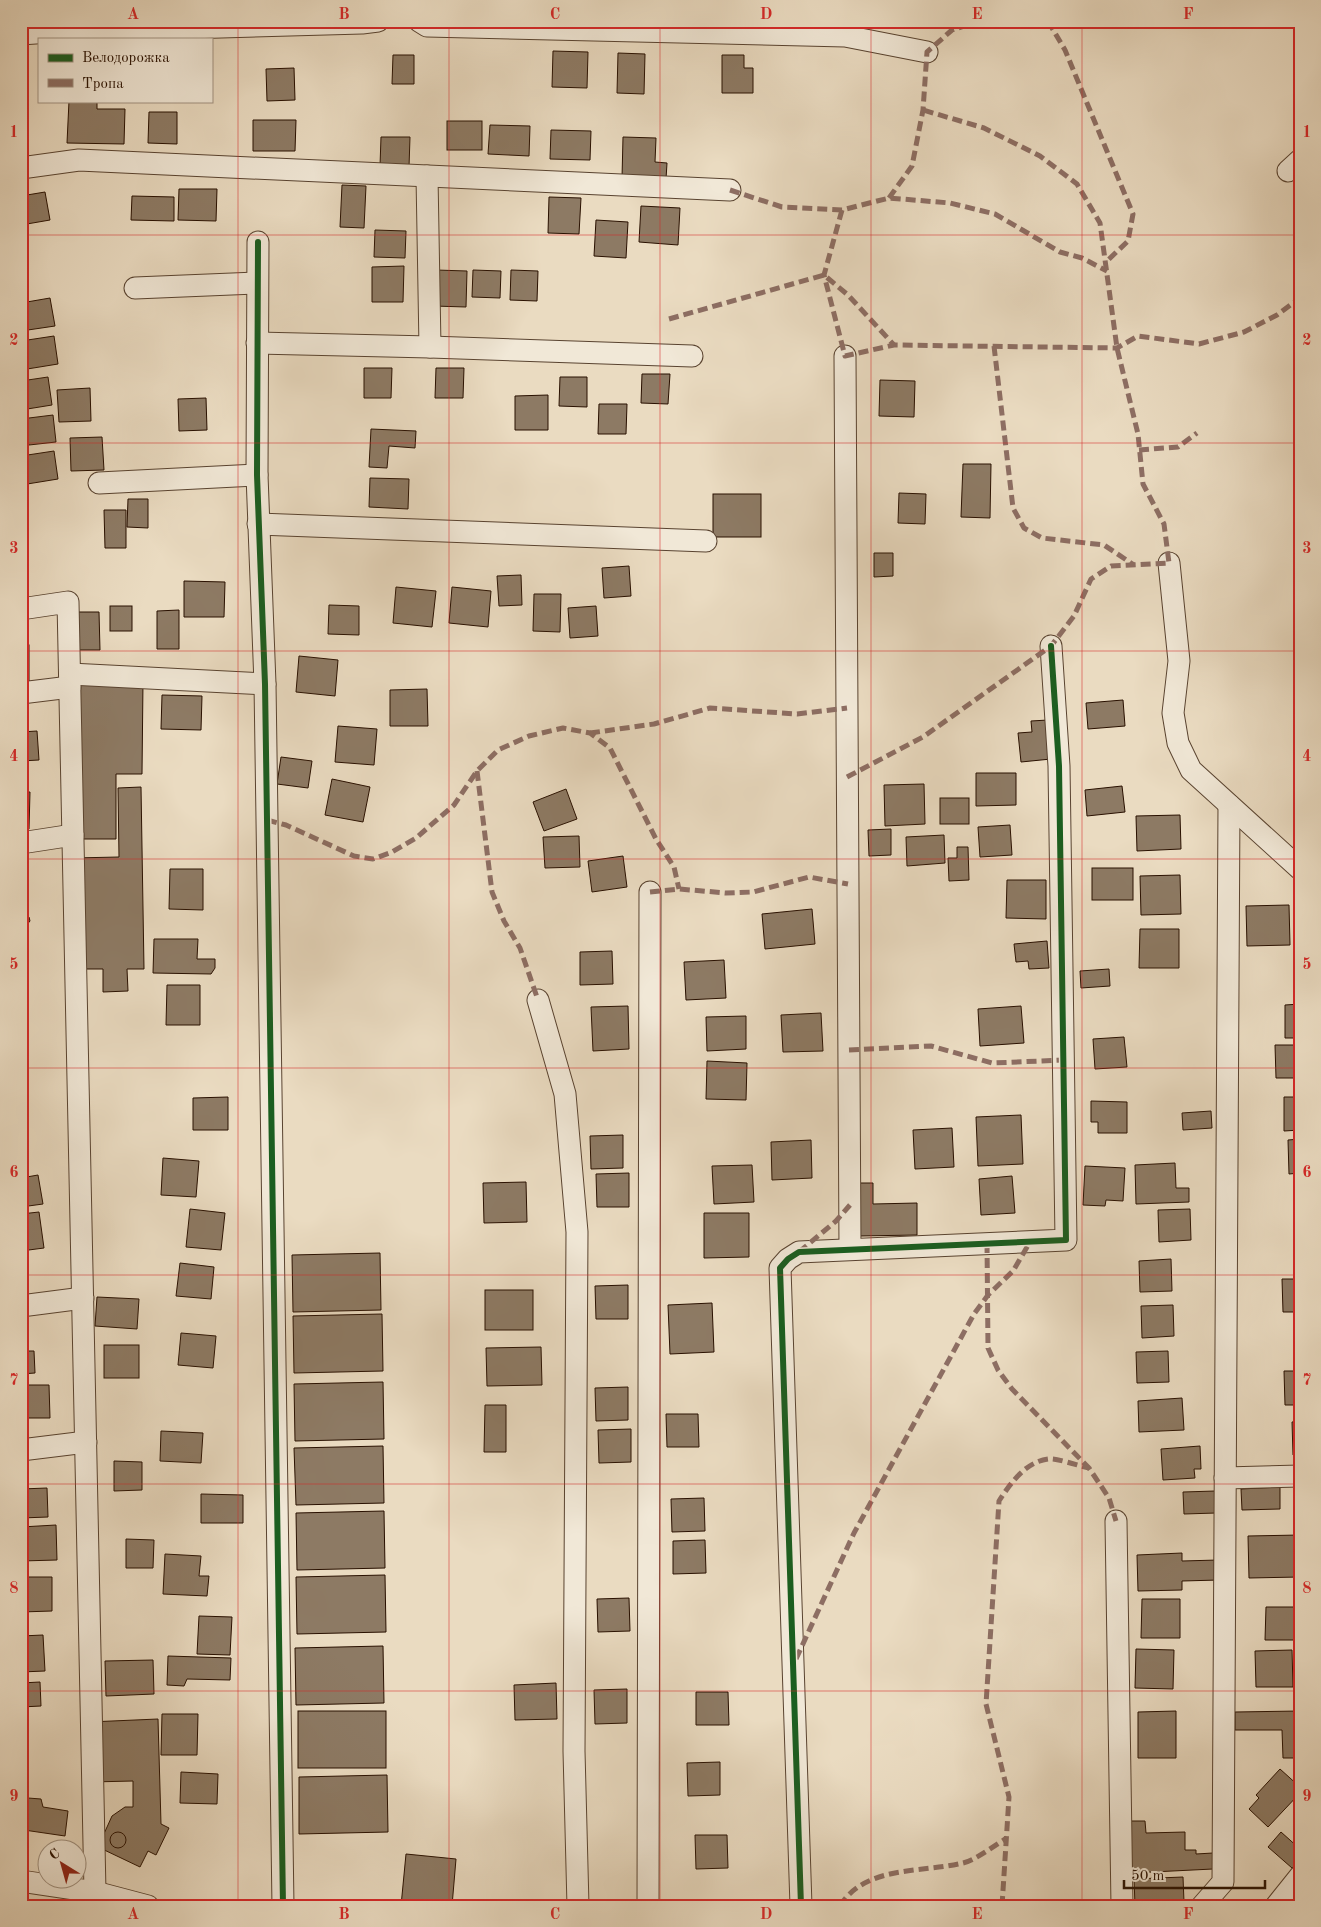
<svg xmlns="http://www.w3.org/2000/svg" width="1321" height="1927" font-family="'Old Standard TT',serif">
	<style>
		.building { fill: #8d7a64; stroke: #291000 }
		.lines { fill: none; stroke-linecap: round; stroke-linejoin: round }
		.minor-casing { stroke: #594330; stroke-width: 23 }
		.minor { stroke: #f1e8d7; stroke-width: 21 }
		.quiet { stroke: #8d6e63; stroke-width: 5; stroke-dasharray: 10 5; stroke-linecap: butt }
		.cycleway-casing { stroke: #f1e8d7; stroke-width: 9 }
		.cycleway { stroke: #1b5e20; stroke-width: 6 }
		.grid { fill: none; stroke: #d62828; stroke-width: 1; stroke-opacity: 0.55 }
		.neatline { fill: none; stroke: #d62828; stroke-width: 2 }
		.grid-label { font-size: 16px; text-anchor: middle; font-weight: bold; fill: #d62828 }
	</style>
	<rect width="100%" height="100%" fill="#eadbc1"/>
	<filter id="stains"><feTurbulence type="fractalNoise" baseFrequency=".004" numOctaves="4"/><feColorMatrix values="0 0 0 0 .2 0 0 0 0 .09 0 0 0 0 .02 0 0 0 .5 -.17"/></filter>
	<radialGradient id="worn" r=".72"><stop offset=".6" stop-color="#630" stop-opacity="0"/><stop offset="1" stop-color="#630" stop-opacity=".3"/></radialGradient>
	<!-- building -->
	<g class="building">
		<path d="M553,51L588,52L587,88L552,87Z"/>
		<path d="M618,53L645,54L644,94L617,93Z"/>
		<path d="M393,55H414V84H392Z"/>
		<path d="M722,55H744V68H753V93H722Z"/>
		<path d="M294,68L295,100L267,101L266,69Z"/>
		<path d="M69,101H97V109H125L124,144L67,143Z"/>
		<path d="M149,112H177V144L148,143Z"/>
		<path d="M253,120H296L295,151H253Z"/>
		<rect x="447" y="121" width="35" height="29"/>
		<path d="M490,125L530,126L529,156L488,154Z"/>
		<path d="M551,130L591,131L590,160L550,159Z"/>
		<path d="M381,137H410L409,167L380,166Z"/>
		<path d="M623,137L656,138L655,162L667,163L666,179L622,178Z"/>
		<path d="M342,185L366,186L364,228L340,227Z"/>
		<path d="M179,189H217L216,221L178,220Z"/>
		<path d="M45,192L50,220L21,225V196Z"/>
		<path d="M132,196L174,197V221L131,220Z"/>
		<path d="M549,197L581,198L579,234L548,233Z"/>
		<path d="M641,206L680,208L678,245L639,242Z"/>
		<path d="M596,220L628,222L626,258L594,256Z"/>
		<path d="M375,230L406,231L405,258L374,257Z"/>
		<path d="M404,266L403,302H372V267Z"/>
		<path d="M436,270L467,271L466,307L434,306Z"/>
		<path d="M473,270L501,271L500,298L472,297Z"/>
		<path d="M511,270L538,271L537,301L510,300Z"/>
		<path d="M50,298L55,326L21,331V303Z"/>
		<path d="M54,336L58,364L21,370V341Z"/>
		<path d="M364,368H392L391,398H364Z"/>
		<path d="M436,368H464L463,398H435Z"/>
		<path d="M642,374H670L668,404L641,403Z"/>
		<path d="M48,377L52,405L21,410V381Z"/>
		<path d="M560,377H587V407L559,406Z"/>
		<path d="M880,380L915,381L914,417L879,416Z"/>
		<path d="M90,388L91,421L59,422L57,390Z"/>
		<path d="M548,395V430H515V396Z"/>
		<path d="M206,398L207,430L179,431L178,399Z"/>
		<path d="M599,404H627L626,434H598Z"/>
		<path d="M53,415L56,442L29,445L26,438H21V419Z"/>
		<path d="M371,429L416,431L415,448L389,446L387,468L369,467Z"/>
		<path d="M102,437L104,470L71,471L70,438Z"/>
		<path d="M54,451L58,479L21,485V456Z"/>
		<path d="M963,464H991L990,518L961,517Z"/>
		<path d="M370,478L409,479L408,509L369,507Z"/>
		<path d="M899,493L926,494L925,524L898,523Z"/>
		<rect x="713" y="494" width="48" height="43"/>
		<path d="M128,499H148V528L127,527Z"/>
		<path d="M104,510H126V548H105Z"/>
		<path d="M874,553H893V576L874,577Z"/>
		<path d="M629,566L631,596L604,598L602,568Z"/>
		<path d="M521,575L522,605L499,606L497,576Z"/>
		<path d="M184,581L225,582L224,617H184Z"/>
		<path d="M396,587L436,591L432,627L393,623Z"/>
		<path d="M452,587L491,591L488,627L449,623Z"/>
		<path d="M534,594H561L560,632L533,631Z"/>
		<path d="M329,605L359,606V635L328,634Z"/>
		<rect x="110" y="606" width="22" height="25"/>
		<path d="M596,606L598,636L570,638L568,608Z"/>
		<path d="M179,610V649H157V611Z"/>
		<path d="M77,612H99L100,650H78Z"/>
		<rect x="21" y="645" width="8" height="38"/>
		<path d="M299,656L338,660L335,696L296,692Z"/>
		<path d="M74,681H143L142,774H116V839H74Z"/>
		<path d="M427,689L428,726H390V690Z"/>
		<path d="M162,695L202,696L201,730L161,729Z"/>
		<path d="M1123,700L1125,726L1088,729L1086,703Z"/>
		<path d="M1048,720L1051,759L1021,762L1018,733L1032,732L1031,721Z"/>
		<path d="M338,726L377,729L374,765L335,762Z"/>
		<path d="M37,731L39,760L21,761V732Z"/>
		<path d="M281,757L312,761L308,788L277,784Z"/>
		<path d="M976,773H1016V805L976,806Z"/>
		<path d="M332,779L370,787L363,822L325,815Z"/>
		<path d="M924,784L925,824L885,826L884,785Z"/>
		<path d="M1122,786L1125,812L1087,816L1085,790Z"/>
		<path d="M141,787L144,969H127L128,991L103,992V969H74L73,858L119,857L118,788Z"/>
		<path d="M566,789L577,819L544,831L533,802Z"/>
		<path d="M21,792H30L29,829H21Z"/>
		<rect x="940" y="798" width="29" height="26"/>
		<path d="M1180,815L1181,849L1137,851L1136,816Z"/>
		<path d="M1010,825L1012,855L980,857L978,827Z"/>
		<path d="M891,829V855L869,856L868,830Z"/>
		<path d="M944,835L945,863L907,866L906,837Z"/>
		<path d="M579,836L580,867L545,868L543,837Z"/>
		<path d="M957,847H968L969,880L949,881L948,858H957Z"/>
		<path d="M623,856L627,887L592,892L588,861Z"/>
		<rect x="1092" y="868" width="41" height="32"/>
		<path d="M170,869H203V910L169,909Z"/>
		<path d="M1180,875L1181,914L1141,915L1140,876Z"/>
		<path d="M1007,880H1046V919L1006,918Z"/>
		<path d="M1289,905L1290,945L1247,946L1246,906Z"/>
		<path d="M812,909L815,944L765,949L762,914Z"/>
		<path d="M21,911L29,917L30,921L25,927L21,929Z"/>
		<path d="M1140,929H1179V968H1139Z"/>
		<path d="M154,939H198L197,959H215V968L211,974L153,973Z"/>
		<path d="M1047,941L1049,968L1029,969L1028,961L1016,962L1014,944Z"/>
		<path d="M612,951L613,984L580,985V952Z"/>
		<path d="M724,960L726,998L686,1000L684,962Z"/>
		<path d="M1109,969L1110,986L1081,988L1080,971Z"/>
		<path d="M167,985H200V1025H166Z"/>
		<path d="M1300,1004V1038H1285V1005Z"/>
		<path d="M628,1006L629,1049L593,1051L591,1007Z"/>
		<path d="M1021,1006L1024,1043L980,1046L978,1009Z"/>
		<path d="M821,1013L823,1051L783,1052L781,1015Z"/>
		<path d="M746,1016V1049L707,1051L706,1017Z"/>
		<path d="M1124,1037L1127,1067L1095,1069L1093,1039Z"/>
		<path d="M1275,1045H1300V1078H1276Z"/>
		<path d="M707,1061L747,1063L746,1100L706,1099Z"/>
		<path d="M228,1097V1130H193V1098Z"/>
		<path d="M1284,1097H1300V1130L1284,1131Z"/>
		<path d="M1091,1101L1127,1102V1133H1098V1122H1091Z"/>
		<path d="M1211,1111L1212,1128L1183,1130L1182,1113Z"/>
		<path d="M1021,1115L1023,1164L978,1166L976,1117Z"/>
		<path d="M952,1128L954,1167L915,1169L913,1130Z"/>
		<path d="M623,1135V1168L591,1169L590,1136Z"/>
		<path d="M1300,1139V1173L1289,1174L1288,1140Z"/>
		<path d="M811,1140L812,1178L772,1180L771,1142Z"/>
		<path d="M163,1158L199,1161L196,1197L161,1195Z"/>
		<path d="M1175,1163L1176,1188H1189V1202L1136,1204L1135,1165Z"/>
		<path d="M752,1165L754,1202L714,1204L712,1166Z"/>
		<path d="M1085,1166L1125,1168L1123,1201L1106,1200L1105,1206L1083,1205Z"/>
		<path d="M629,1173V1207H597L596,1174Z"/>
		<path d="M38,1175L43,1204L21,1207V1178Z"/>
		<path d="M1012,1176L1015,1213L981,1215L979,1179Z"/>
		<path d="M526,1182L527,1222L484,1223L483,1183Z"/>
		<path d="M859,1183H873V1204L917,1203V1235L859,1236Z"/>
		<path d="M190,1209L225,1213L221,1250L186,1247Z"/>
		<path d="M1190,1209L1191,1240L1159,1242L1158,1210Z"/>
		<path d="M39,1212L44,1248L21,1251V1214Z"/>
		<path d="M704,1213H749V1257L704,1258Z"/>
		<path d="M380,1253L381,1310L293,1312L292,1255Z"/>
		<path d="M1171,1259L1172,1291L1140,1292L1139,1261Z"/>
		<path d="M180,1263L214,1267L211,1299L176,1296Z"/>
		<path d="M1282,1279H1300V1312H1283Z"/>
		<path d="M628,1285V1319H596L595,1286Z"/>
		<rect x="485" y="1290" width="48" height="40"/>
		<path d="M97,1297L139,1299L137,1329L95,1326Z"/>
		<path d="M712,1303L714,1352L670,1354L668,1305Z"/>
		<path d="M1173,1305L1174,1336L1142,1338L1141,1306Z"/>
		<path d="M382,1314L383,1371L294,1373L293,1316Z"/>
		<path d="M181,1333L216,1336L213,1368L178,1365Z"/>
		<rect x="104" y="1345" width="35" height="33"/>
		<path d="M541,1347L542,1385L487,1386L486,1348Z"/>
		<path d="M21,1351H34L35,1373L21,1374Z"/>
		<path d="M1168,1351L1169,1382L1137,1383L1136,1352Z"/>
		<path d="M1284,1371H1300V1405H1285Z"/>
		<path d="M383,1382L384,1439L295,1441L294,1384Z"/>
		<path d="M21,1385H49L50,1418H21Z"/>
		<path d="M628,1387V1420L596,1421L595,1388Z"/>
		<path d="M1182,1398L1184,1430L1139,1432L1138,1401Z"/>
		<path d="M485,1405H506V1452H484Z"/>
		<path d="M666,1414H698L699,1447H667Z"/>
		<path d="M1300,1421V1455H1293L1292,1422Z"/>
		<path d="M631,1429V1462L599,1463L598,1430Z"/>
		<path d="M161,1431L203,1433L201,1463L160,1461Z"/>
		<path d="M383,1446L384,1503L296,1505L294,1448Z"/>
		<path d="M1200,1446L1201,1469H1194L1195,1478L1163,1480L1161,1449Z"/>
		<path d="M114,1461L142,1462V1490L114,1491Z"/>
		<path d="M1280,1487V1509L1242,1510L1241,1489Z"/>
		<path d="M47,1488L48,1517L21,1518V1489Z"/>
		<path d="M1215,1491L1216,1513L1184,1514L1183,1492Z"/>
		<path d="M201,1494L243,1495V1523H201Z"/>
		<path d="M704,1498L705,1531L672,1532L671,1499Z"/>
		<path d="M384,1511L385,1568L297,1570L296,1513Z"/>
		<path d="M56,1525L57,1560L21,1561V1527Z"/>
		<path d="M1300,1535V1577L1249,1578L1248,1536Z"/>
		<path d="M126,1539L154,1540L153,1568H126Z"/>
		<path d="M705,1540L706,1573L673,1574V1541Z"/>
		<path d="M1182,1553V1561L1218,1560L1219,1580L1182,1581V1590L1138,1591L1137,1555Z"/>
		<path d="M165,1554L201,1556L199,1576H209L207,1596L163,1594Z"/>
		<path d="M385,1575L386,1632L297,1634L296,1577Z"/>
		<path d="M21,1577H52V1611L21,1612Z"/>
		<path d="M629,1598L630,1631L598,1632L597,1599Z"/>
		<path d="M1142,1599H1180V1638H1141Z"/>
		<path d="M1266,1607H1300V1640H1265Z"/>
		<path d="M199,1616L232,1617L230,1655L197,1654Z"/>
		<path d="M43,1635L45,1671L21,1672V1636Z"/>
		<path d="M383,1646L384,1703L296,1705L295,1648Z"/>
		<path d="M1136,1649L1174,1650L1173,1689L1135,1688Z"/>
		<path d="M1292,1650L1293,1687H1256L1255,1651Z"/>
		<path d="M168,1656L231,1658L230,1680L187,1679L184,1686L167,1685Z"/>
		<path d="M153,1660L154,1694L106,1696L105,1661Z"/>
		<path d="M40,1682L41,1706L21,1707V1683Z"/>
		<path d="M556,1683L557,1719L515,1720L514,1685Z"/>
		<path d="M627,1689V1723L595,1724L594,1690Z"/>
		<path d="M696,1692H728L729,1725H696Z"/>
		<rect x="298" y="1711" width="88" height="57"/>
		<path d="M1176,1711V1758H1138V1712Z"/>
		<path d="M1300,1711V1758H1283L1282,1730H1235V1712Z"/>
		<path d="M162,1714H198L197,1755H161Z"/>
		<path d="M158,1719L161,1824L169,1828L156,1855L148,1851L140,1867L98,1847L112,1816L125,1807H133V1781L91,1782L89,1722Z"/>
		<path d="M720,1762V1795L688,1796L687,1763Z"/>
		<path d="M1280,1769L1300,1787V1793L1268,1827L1249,1809L1259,1798L1256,1795Z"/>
		<path d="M181,1772L218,1774L217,1804L180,1803Z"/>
		<path d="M387,1775L388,1832L299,1834V1777Z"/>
		<path d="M28,1798L41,1799L43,1807L68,1811L65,1836L24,1830Z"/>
		<path d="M1130,1821H1145L1146,1833L1185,1832V1850H1196V1854L1213,1853V1869L1132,1873Z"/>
		<circle cx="118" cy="1840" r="8"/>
		<path d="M1281,1832L1300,1849V1860L1292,1868L1268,1847Z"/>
		<path d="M695,1835H727L728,1868L696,1869Z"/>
		<path d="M406,1854L456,1859L452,1906H401Z"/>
		<path d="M1183,1877L1184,1902L1135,1905L1134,1879Z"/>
		<path d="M1297,1892L1300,1894V1906H1287Z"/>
	</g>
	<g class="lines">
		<defs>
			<g id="minor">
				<path d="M419,21L427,26L845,36L927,52"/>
				<path d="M21,34L50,32L362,23L378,21"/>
				<path d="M21,168L79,160L730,190"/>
				<path d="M1288,171L1300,160"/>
				<path d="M427,176L430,347"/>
				<path d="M258,242L257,475L265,684L283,1906"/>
				<path d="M135,288L257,283"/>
				<path d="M257,343L430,347L692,356"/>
				<path d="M845,356L850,1248"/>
				<path d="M99,483L257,475"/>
				<path d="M258,524L706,541"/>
				<path d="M1169,563L1179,661L1173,713L1178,743L1191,770L1300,869"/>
				<path d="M21,609L68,602L95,1892"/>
				<path d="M70,674L265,684"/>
				<path d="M21,693L70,687"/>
				<path d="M21,843L73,835"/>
				<path d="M538,1000L565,1094L577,1232L574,1751L578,1906"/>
				<path d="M21,1306L83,1298"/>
				<path d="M21,1450L86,1442"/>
				<path d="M1225,1478L1300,1476"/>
				<path d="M1116,1521L1122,1906"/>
				<path d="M21,1881L95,1892L148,1906"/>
				<path d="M648,1906L650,892"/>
				<path d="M801,1906L780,1268L788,1259L799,1252L1066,1240L1059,766L1051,646"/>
				<path d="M1202,1906L1223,1882L1229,805"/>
				<path d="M1276,1906L1300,1876"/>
			</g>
		</defs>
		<!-- minor casing -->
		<use href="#minor" class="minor-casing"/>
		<!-- minor -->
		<use href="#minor" class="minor"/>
		<!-- quiet -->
		<g class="quiet">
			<path d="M1048,21L1065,50L1133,214L1128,241L1106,262"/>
			<path d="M730,190L782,207L842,210L889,198L950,203L995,214L1060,252L1082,258L1107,271"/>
			<path d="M889,198L912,166L923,110L927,52L952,30L979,21"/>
			<path d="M842,210L824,275L845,356L894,345L1117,348L1138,336L1199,344L1244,332L1277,315L1300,298"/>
			<path d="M669,319L824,275L848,295L894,345"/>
			<path d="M994,346L1013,508L1024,528L1042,538L1104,545L1134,565"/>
			<path d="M1139,450L1178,447L1197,433"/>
			<path d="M590,733L654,724L710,708L797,714L847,708"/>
			<path d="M477,771L492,892L504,921L520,948L538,1000"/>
			<path d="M847,777L923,737L1051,646L1074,616L1091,579L1111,566L1169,563L1164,524L1143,484L1138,434L1117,348L1100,223L1077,184L1040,156L984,128L923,110"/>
			<path d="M267,820L286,825L354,856L373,859L392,852L416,838L454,805L477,771L498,750L529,736L563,728L590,733L610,748L656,839L674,867L679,889"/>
			<path d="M650,892L679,889L726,893L753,892L809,877L848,884"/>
			<path d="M849,1050L931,1046L992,1063L1064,1060"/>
			<path d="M987,1243L988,1348L998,1370L1012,1389L1089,1468L1109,1498L1116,1521"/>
			<path d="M799,1252L836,1221L850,1205"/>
			<path d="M796,1659L854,1533L974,1314L988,1295L1013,1271L1030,1242"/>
			<path d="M840,1906C865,1865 922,1873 963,1863C976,1860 995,1845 1007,1838"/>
			<path d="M1002,1906L1009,1797L986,1704L999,1501C1010,1484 1025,1462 1048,1459C1057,1458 1079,1466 1089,1468"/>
		</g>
		<defs>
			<g id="cycleway">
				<path d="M258,242L257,475L265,684L283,1906"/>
				<path d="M801,1906L780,1268L788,1259L799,1252L1066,1240L1059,766L1051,646"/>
			</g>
		</defs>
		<!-- cycleway casing -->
		<use href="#cycleway" class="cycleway-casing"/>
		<!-- cycleway -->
		<use href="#cycleway" class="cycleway"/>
	</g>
	<!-- grid -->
	<path class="grid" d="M238,21V1906M449,21V1906M660,21V1906M871,21V1906M1082,21V1906M21,235H1300M21,443H1300M21,651H1300M21,859H1300M21,1068H1300M21,1275H1300M21,1484H1300M21,1691H1300"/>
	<!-- margin -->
	<rect width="1321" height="1927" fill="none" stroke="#eadbc1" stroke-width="55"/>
	<!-- legend -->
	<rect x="38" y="38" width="175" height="65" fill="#f1e8d7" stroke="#a19281"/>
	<rect x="48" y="54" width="25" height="8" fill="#1b5e20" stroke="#a19281"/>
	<text x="82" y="62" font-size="15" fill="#291000">Велодорожка</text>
	<rect x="48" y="79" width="25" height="8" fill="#8d6e63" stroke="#a19281"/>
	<text x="82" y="88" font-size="15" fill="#291000">Тропа</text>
	<!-- north arrow -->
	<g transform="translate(62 1864) rotate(323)"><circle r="24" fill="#f1e8d7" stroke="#a19281"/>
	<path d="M0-4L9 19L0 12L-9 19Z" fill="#8f2418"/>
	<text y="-8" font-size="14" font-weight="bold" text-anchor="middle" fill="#291000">С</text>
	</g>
	<!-- scale -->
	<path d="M1124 1880v8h141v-8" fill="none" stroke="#291000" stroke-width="2.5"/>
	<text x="1131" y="1880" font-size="15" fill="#291000" stroke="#f1e8d7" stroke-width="4" paint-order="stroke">50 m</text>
	<rect x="28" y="28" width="1266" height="1872" class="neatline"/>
	<g class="grid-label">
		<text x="133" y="19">A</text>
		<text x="344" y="19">B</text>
		<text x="555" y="19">C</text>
		<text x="766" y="19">D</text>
		<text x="977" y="19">E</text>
		<text x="1188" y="19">F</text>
		<text x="14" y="137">1</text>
		<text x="1307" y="137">1</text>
		<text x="14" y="345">2</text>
		<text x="1307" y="345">2</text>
		<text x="14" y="553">3</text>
		<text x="1307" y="553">3</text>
		<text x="14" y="761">4</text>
		<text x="1307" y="761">4</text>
		<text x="14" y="969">5</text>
		<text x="1307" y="969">5</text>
		<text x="14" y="1177">6</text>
		<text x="1307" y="1177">6</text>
		<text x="14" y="1385">7</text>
		<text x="1307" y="1385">7</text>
		<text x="14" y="1593">8</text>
		<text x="1307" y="1593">8</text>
		<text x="14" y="1801">9</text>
		<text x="1307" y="1801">9</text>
		<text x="133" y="1919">A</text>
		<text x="344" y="1919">B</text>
		<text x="555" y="1919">C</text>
		<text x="766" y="1919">D</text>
		<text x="977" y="1919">E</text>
		<text x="1188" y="1919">F</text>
	</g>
	<rect width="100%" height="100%" filter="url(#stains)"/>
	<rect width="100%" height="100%" fill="url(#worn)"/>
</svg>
